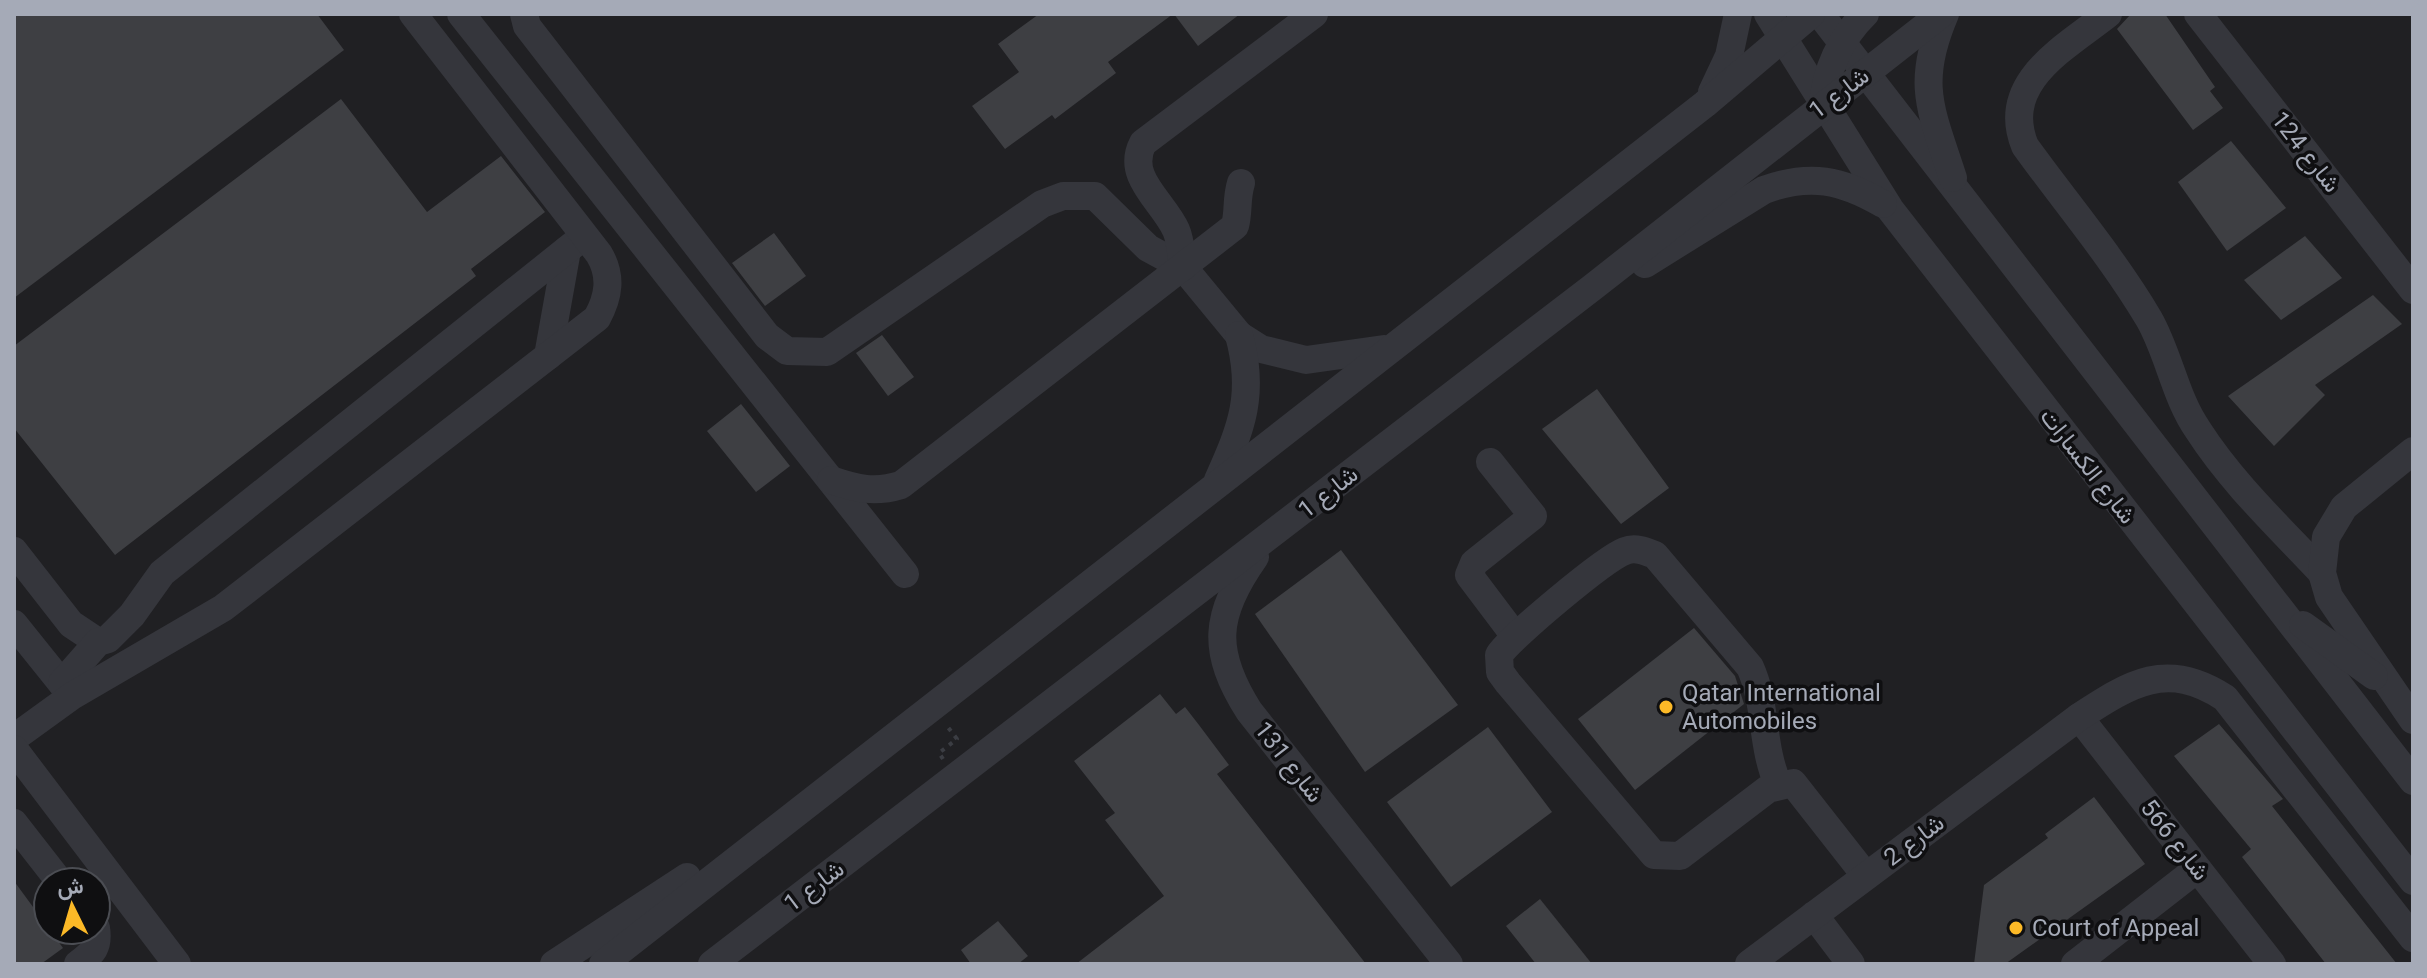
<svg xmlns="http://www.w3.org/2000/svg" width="2427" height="978" font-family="Roboto,Vazirmatn,sans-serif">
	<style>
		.built { fill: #202023; fill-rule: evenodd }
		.building { fill: #3e3f43 }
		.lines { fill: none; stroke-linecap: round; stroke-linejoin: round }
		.path { stroke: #3b3d43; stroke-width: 4; stroke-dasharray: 4 6; stroke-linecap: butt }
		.minor { stroke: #35363c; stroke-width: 28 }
		.poi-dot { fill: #fcb927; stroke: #0f0f11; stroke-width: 3 }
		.labels { text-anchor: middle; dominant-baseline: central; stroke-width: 7; stroke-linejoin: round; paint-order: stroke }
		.street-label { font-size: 24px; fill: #a5aab7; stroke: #0f0f11 }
		.poi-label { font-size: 24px; fill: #a5aab7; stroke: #0f0f11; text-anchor: start }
	</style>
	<rect width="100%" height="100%" fill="#141416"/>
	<!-- built -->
	<path class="built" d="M14,14H2413V964H14ZM48,882H96V930H48Z"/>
	<!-- building -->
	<g class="building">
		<path d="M14,14H317L344,50L14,298Z"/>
		<path d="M1039,14H1173L1108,62L1116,73L1055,119L1052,115L1005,149L972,106L1019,72L998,44Z"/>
		<path d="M1174,14H1240L1198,46Z"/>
		<path d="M2131,14H2165L2215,87L2210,91L2223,108L2193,130L2117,29Z"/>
		<path d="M341,99L427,212L501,156L545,212L471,269L476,276L115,555L14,428V346Z"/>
		<path d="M2231,141L2286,208L2227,251L2178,182Z"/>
		<path d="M774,233L806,276L765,306L732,263Z"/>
		<path d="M2305,236L2342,278L2281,320L2244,280Z"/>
		<path d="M2373,295L2402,324L2315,385L2325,395L2274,446L2228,396Z"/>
		<path d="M882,335L914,377L888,396L856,353Z"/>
		<path d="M1597,389L1669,488L1621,524L1542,429Z"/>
		<path d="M741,404L790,466L756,492L707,431Z"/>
		<path d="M1341,550L1458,705L1365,772L1255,614Z"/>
		<path d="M1694,628L1735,676L1744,704L1635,790L1578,719Z"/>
		<path d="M1160,694L1176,714L1185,707L1199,725L1229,765L1217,774L1366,964H1076L1164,896L1105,820L1115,813L1074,761Z"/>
		<path d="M2219,724L2283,799L2272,806L2397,964H2326L2242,857L2251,849L2174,756Z"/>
		<path d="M1488,727L1552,812L1451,887L1387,802Z"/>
		<path d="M2094,797L2145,864L2005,964H1974L1984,885L2048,838L2045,834Z"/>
		<path d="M14,881L63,948L41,964H14Z"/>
		<path d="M1540,899L1592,964H1536L1506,926Z"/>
		<path d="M998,921L1028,956L1018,964H971L961,950Z"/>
	</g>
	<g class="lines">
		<!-- path -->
		<path class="path" d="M943,759L939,753L957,739L947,726"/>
		<!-- minor -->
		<g class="minor">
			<path d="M461,14L905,574"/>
			<path d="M524,14L527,26L767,336L787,351L827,352L1042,204L1063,196H1095L1148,248L1183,267L1239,335L1261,349L1306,360L1384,349"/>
			<path d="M1768,14L1890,209L2413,881"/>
			<path d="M1820,14L2413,781"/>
			<path d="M1945,14C1915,84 1931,110 1953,178"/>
			<path d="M2108,14C2065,48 1999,82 2025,146C2066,203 2113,258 2149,319C2169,354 2175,397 2198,430C2232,483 2279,527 2322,573"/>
			<path d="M2198,14L2413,290"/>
			<path d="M1712,92L1729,56L1738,14"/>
			<path d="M1823,105C1825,72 1841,37 1865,14"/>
			<path d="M1645,264L1764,190C1810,173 1842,180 1883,204"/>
			<path d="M1183,267C1181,256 1181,241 1176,230C1163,201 1125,177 1143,143L1314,14"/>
			<path d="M548,356L567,250"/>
			<path d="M2413,451L2344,507L2326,537L2322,573L2329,597L2413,720"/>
			<path d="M1490,462L1533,516L1474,563L1469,575L1515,636"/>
			<path d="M831,480C857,489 875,493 901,485L1235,226C1239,211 1236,199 1241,183"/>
			<path d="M1218,480C1242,427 1255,394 1239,335"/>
			<path d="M14,551L71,624L98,642"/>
			<path d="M1255,557C1214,615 1211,651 1249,711L1449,964"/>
			<path d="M14,624L71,695"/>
			<path d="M2303,625L2374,676"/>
			<path d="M62,683L98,642L108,639L132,615L162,573L583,237"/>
			<path d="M2079,717L2272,964"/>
			<path d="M14,738L72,696L223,608L597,318C609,296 612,276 599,254L413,14"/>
			<path d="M14,749L177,964"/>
			<path d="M1778,784C1761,746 1767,704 1750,667L1655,555C1645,551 1635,547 1625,551C1604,559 1511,637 1499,655L1500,672L1508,683L1654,855L1680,856L1768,789L1793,783L1866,876"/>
			<path d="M14,823L60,882"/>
			<path d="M1814,915L1851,964"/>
			<path d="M78,964C93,953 99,947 96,928"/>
			<path d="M554,964L687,877"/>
			<path d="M603,964L1705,104L1811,14"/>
			<path d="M712,964L1593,287L1941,14"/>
			<path d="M1749,964L2079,717C2131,683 2167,660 2225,698L2413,938"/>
			<path d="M2075,964L2197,869"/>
		</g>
	</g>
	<!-- markers -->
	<g class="poi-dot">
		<circle cx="1666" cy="707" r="8"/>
		<circle cx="2016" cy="928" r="8"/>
	</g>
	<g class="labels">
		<!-- street labels -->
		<g class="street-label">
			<text transform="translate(1839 93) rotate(-37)">شارع 1</text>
			<text transform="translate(2306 152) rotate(52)">شارع 124</text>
			<text transform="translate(2088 466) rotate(52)">شارع الكسارات</text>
			<text transform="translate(1328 492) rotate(-38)">شارع 1</text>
			<text transform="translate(1289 762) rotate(52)">شارع 131</text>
			<text transform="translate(1914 840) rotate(-37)">شارع 2</text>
			<text transform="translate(2175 840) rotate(52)">شارع 566</text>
			<text transform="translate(814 886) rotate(-37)">شارع 1</text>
		</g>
		<!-- poi labels -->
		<g class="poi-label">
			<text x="1682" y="693">Qatar International<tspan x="1682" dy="28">Automobiles</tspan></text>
			<text x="2032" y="928">Court of Appeal</text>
		</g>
	</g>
	<!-- border -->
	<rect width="2427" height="978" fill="none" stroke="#a5aab7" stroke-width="32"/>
	<!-- north arrow -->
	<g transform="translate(72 906) rotate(355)"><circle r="38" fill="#0f0f11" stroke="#4b4d53" stroke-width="2"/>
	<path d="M0-6L14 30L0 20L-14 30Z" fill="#fcb927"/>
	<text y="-12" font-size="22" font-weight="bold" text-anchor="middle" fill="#a5aab7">ش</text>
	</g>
</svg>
